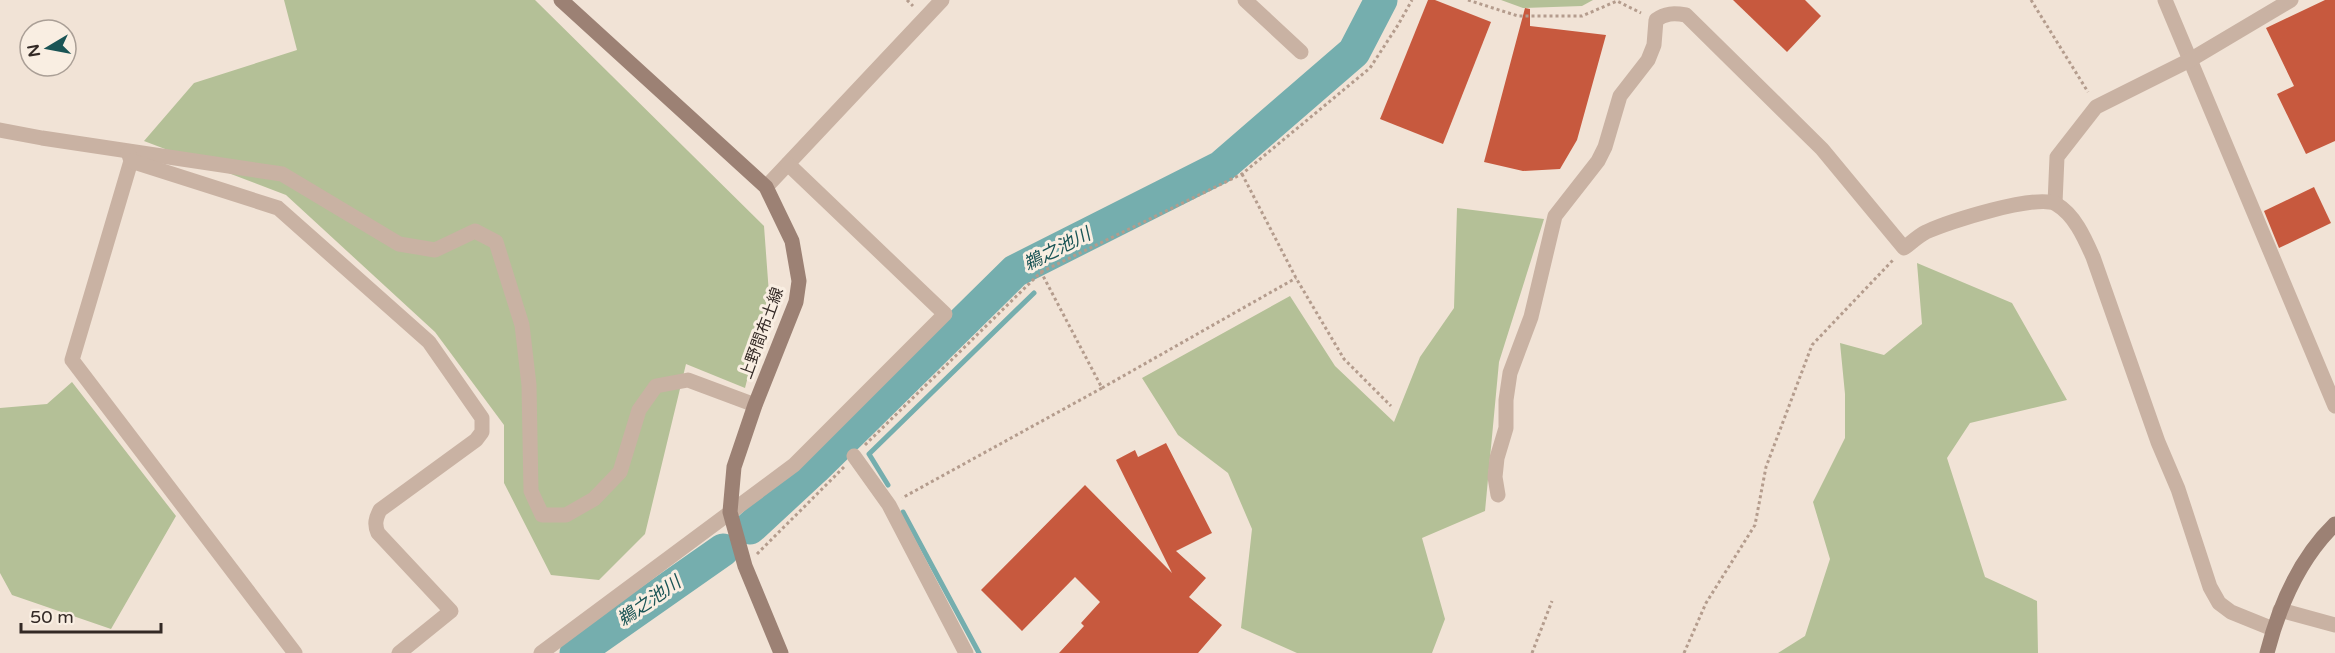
<svg xmlns="http://www.w3.org/2000/svg" width="2335" height="653" font-family="'Varela Round','Noto Sans JP',sans-serif">
	<style>
		.green { fill: #b4c097 }
		.lines { fill: none; stroke-linecap: round; stroke-linejoin: round }
		.stream { stroke: #75aeae; stroke-width: 5 }
		.river { stroke: #75aeae; stroke-width: 33 }
		.building { fill: #c7593e }
		.path { stroke: #b49c8d; stroke-width: 3; stroke-dasharray: 3 3; stroke-linecap: butt }
		.street { stroke: #c9b2a3; stroke-width: 15 }
		.secondary { stroke: #9c8174; stroke-width: 15 }
		.labels { text-anchor: middle; dominant-baseline: central; stroke-width: 6; stroke-linejoin: round; paint-order: stroke }
		.street-label { font-size: 16px; fill: #332925; stroke: #f9eee2 }
		.water-label { font-size: 18px; font-style: italic; fill: #1a5455; stroke: #f9eee2 }
	</style>
	<rect width="100%" height="100%" fill="#f1e3d6"/>
	<!-- green -->
	<g class="green">
		<path d="M284,0H535L764,226L769,294L745,388L686,364L645,534L599,580L551,575L504,483V425L435,332L286,195L144,141L194,83L297,50Z"/>
		<path d="M1501,0H1593L1582,6L1523,8Z"/>
		<path d="M1457,208L1544,219L1499,362L1485,511L1422,538L1445,619L1432,653H1297L1241,628L1252,529L1228,473L1178,435L1142,378L1290,296L1335,366L1394,422L1420,357L1454,308Z"/>
		<path d="M1917,263L2012,303L2067,400L1970,423L1947,458L1985,577L2037,601L2038,653H1778L1805,636L1830,559L1813,502L1845,438V394L1840,343L1884,355L1922,324Z"/>
		<path d="M72,382L176,516L111,629L12,595L0,573V408L47,404Z"/>
	</g>
	<g class="lines">
		<!-- stream -->
		<g class="stream">
			<path d="M888,485L869,454L1034,293"/>
			<path d="M903,512L979,653"/>
		</g>
		<!-- river -->
		<g class="river">
			<path d="M750,528L815,468L1015,271L1221,167L1354,52L1381,0"/>
			<path d="M576,653L723,550"/>
		</g>
	</g>
	<!-- building -->
	<g class="building">
		<path d="M1428,0H1435L1491,22L1443,144L1380,119Z"/>
		<path d="M1733,0H1805L1821,16L1787,52Z"/>
		<path d="M2325,0H2335V141L2306,154L2277,94L2294,86L2266,28Z"/>
		<path d="M1525,8L1530,9V26L1606,35L1577,140L1560,169L1523,171L1484,162Z"/>
		<path d="M2314,187L2331,223L2279,248L2264,211Z"/>
		<path d="M1166,443L1212,533L1176,551L1206,578L1189,597L1222,625L1198,653H1059L1084,626L1081,623L1100,602L1075,577L1022,631L981,590L1085,485L1172,573L1116,460L1135,450L1138,457Z"/>
	</g>
	<g class="lines">
		<!-- path -->
		<g class="path">
			<path d="M907,0L913,6"/>
			<path d="M1468,0L1518,16H1582L1617,1L1641,13"/>
			<path d="M2031,0L2088,92"/>
			<path d="M1242,174L1296,278L1344,359L1391,406"/>
			<path d="M1041,272L1242,174L1370,68L1398,25L1412,0"/>
			<path d="M1102,388L1296,278"/>
			<path d="M865,445L1041,272L1102,388L902,498"/>
			<path d="M757,554L844,467"/>
			<path d="M1532,653L1552,601"/>
			<path d="M1684,653L1706,603L1755,525L1766,467L1812,345L1893,260"/>
		</g>
		<!-- street -->
		<g class="street">
			<path d="M1245,0L1301,52"/>
			<path d="M2165,0L2335,406"/>
			<path d="M0,130L42,138L282,174L399,244L435,250L475,231L496,242L522,325L529,385L531,491L542,515H566L594,499L620,472L639,410L656,386L688,380L755,405"/>
			<path d="M128,152L131,161L72,360L295,653"/>
			<path d="M131,161L278,208L429,342L482,418V432L476,440L380,510C376,518 374,524 378,533L451,611L399,653"/>
			<path d="M766,187L942,0"/>
			<path d="M2055,203L2057,157L2096,107L2190,60L2291,0"/>
			<path d="M854,456L889,505L966,653"/>
			<path d="M1498,495L1495,477L1497,458L1506,428V400L1510,373L1531,317L1555,216L1598,161L1605,147L1620,96L1648,60L1654,45L1656,20C1665,13 1674,13 1686,15L1822,149L1904,248C1911,243 1918,236 1926,232C1948,222 2037,193 2056,204C2075,215 2085,239 2093,257L2158,442L2178,489L2210,587L2219,603L2231,612L2273,629"/>
			<path d="M2280,610L2335,625"/>
			<path d="M541,653L794,465L945,314L788,164"/>
		</g>
		<!-- secondary -->
		<g class="secondary">
			<path d="M561,0L766,187L792,241L799,281L796,302L755,405L734,467L730,512L745,566L781,653"/>
			<path d="M2267,653C2279,606 2300,558 2335,524"/>
		</g>
	</g>
	<g class="labels">
		<!-- street labels -->
		<g class="street-label">
			<text transform="translate(762 333) rotate(-70)">上野間布土線</text>
		</g>
		<!-- water labels -->
		<g class="water-label">
			<text transform="translate(1057 249) rotate(-27)">鵜之池川</text>
			<text transform="translate(649 601) rotate(-35)">鵜之池川</text>
		</g>
	</g>
	<!-- north arrow -->
	<g transform="translate(48 48) rotate(260)"><circle r="28" fill="#f9eee2" stroke="#aa9f96" stroke-width="1.5"/>
	<path d="M0-4.5L10 22L0 15L-10 22Z" fill="#1a5455"/>
	<text y="-9" font-size="16" font-weight="bold" text-anchor="middle" fill="#332925">N</text>
	</g>
	<!-- scale -->
	<path d="M21 623v9h140v-9" fill="none" stroke="#332925" stroke-width="3"/>
	<text x="30" y="623" font-size="18" fill="#332925" stroke="#f9eee2" stroke-width="4.5" paint-order="stroke">50 m</text>
</svg>
